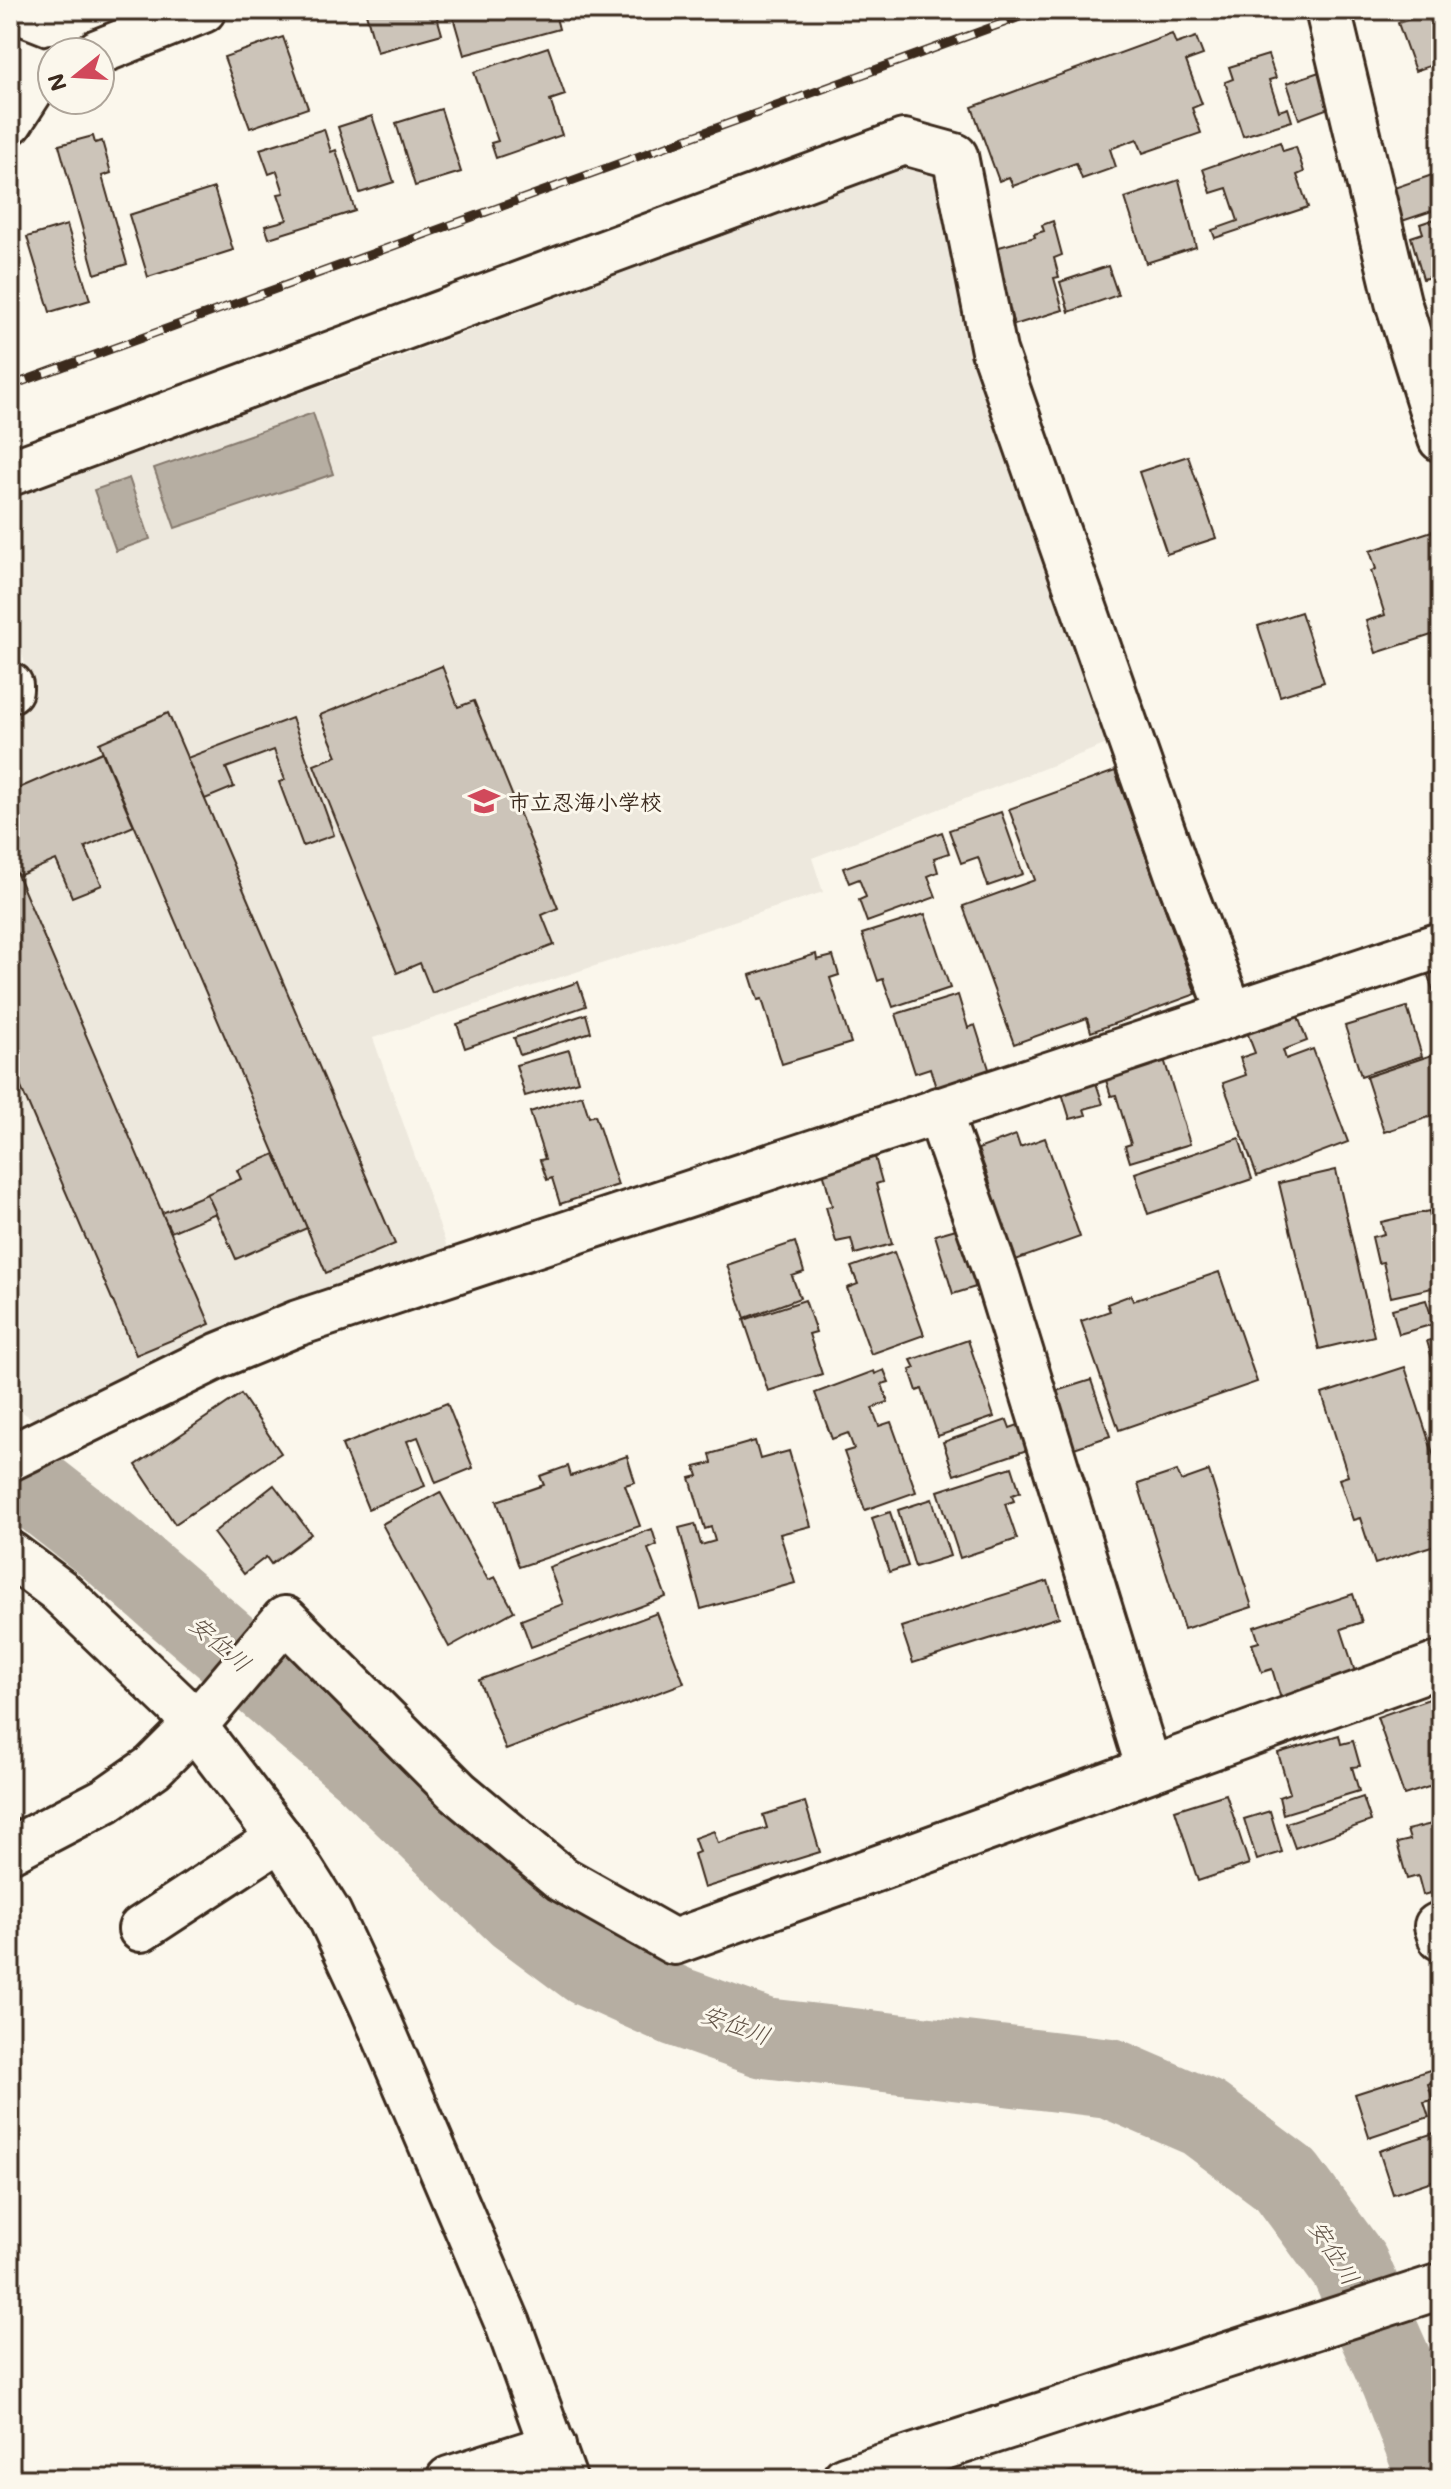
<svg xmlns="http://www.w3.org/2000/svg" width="1451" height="2489" font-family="Mali,'Klee One',sans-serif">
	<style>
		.built { fill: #ede8dd }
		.water { fill: #b6aea2; stroke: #85796d; stroke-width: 2 }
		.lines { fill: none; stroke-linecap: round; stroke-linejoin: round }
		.river { stroke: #b6aea2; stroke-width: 80 }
		.building { fill: #ccc4b9; stroke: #3b2a1e; stroke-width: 2 }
		.street-casing { stroke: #3b2a1e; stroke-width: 50 }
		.highway-casing { stroke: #3b2a1e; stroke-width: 50 }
		.street { stroke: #fbf7ec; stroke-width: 44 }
		.highway { stroke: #fbf7ec; stroke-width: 44 }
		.rail-casing { stroke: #3b2a1e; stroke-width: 9 }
		.rail { stroke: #fbf7ec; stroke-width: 6; stroke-dasharray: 18; stroke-linecap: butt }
		.labels { text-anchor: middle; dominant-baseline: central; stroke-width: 6; stroke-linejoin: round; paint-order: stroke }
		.poi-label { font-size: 22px; font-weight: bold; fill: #3b2a1e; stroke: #fbf7ec; text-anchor: start }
		.water-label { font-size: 24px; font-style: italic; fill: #605246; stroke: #fbf7ec }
	</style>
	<rect width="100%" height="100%" fill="#fbf7ec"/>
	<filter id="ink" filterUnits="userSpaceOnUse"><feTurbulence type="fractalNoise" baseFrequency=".0125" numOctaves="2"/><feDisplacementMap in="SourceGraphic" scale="16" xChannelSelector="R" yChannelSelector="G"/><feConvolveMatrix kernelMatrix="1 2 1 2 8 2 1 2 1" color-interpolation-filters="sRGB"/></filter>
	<g filter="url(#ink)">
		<!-- built -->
		<path class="built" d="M904,166L938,177L1116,730L1107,744L812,858L823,892L373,1038L447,1247L219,1332L36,1421L10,1404V702L34,693L10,615V495L377,366Z"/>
		<!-- water -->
		<g class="water">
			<path d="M313,413L333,474L175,528L154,468Z"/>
			<path d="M129,478L150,539L116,551L94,490Z"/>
		</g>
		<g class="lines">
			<!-- river -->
			<path class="river" d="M10,1469L107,1545L364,1766L518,1914L589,1967L678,2007L765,2038L1110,2078L1203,2118L1286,2180L1350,2267L1401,2383L1438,2479"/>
		</g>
		<!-- building -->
		<g class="building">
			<path d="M365,10H435L442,34L377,52Z"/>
			<path d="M451,10H554L559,29L464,55Z"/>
			<path d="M1436,10H1441V62L1415,71L1398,23Z"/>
			<path d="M1172,34L1176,44L1196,37L1203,55L1186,61L1202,104L1192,108L1201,133L1143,153L1137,139L1110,149L1116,167L1082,179L1076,163L1013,186L1009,177L999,181L972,107Z"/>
			<path d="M283,37L308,108L250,128L224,57Z"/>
			<path d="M548,47L565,95L550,100L562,135L496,158L491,143L498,141L474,72Z"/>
			<path d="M1268,55L1276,78L1269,80L1279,111L1288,108L1292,121L1243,136L1225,82L1233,79L1229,67Z"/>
			<path d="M1325,70L1337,105L1299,119L1287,83Z"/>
			<path d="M441,109L461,172L415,186L396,123Z"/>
			<path d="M372,116L394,182L360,193L338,127Z"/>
			<path d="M324,129L331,152L336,150L355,211L269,238L265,226L287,220L278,194L284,193L277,171L269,174L260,149Z"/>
			<path d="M93,136L95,143L102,141L111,173L102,176L127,264L95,274L59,145Z"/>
			<path d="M1280,142L1283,151L1296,147L1304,172L1297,175L1308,207L1215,238L1212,230L1238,221L1227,188L1211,193L1203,169Z"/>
			<path d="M1441,172V208L1402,221L1391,189Z"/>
			<path d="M1179,180L1196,247L1146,263L1125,198Z"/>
			<path d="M214,188L233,250L148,277L129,215Z"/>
			<path d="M1441,217V299L1434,276L1423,279L1411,237L1423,233L1420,224Z"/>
			<path d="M1053,221L1062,255L1054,258L1059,277L1054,278L1063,310L1014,325L992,249L1035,237L1034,234L1044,231L1042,225Z"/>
			<path d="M67,225L90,300L50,312L27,237Z"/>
			<path d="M1108,266L1118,295L1069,312L1060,282Z"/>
			<path d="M1188,456L1216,538L1167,554L1139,472Z"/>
			<path d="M1432,531L1441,560V632L1376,653L1366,621L1385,615L1371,571L1376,569L1370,551Z"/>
			<path d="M1301,612L1324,682L1280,696L1258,626Z"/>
			<path d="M442,666L458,707L474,701L558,908L542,915L554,945L432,993L420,963L397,973L314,765L337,756L320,715Z"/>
			<path d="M168,713L395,1244L326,1273L99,743Z"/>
			<path d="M292,718L334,835L303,846L279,782L285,780L274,750L226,768L234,787L205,799L187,758Z"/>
			<path d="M102,752L134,826L85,847L102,885L72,897L56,860L18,876L10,858V792Z"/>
			<path d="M1115,771L1196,994L1091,1032L1087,1018L1014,1044L963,906L1035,880L1009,809Z"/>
			<path d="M1001,812L1023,874L988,886L978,857L961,863L949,830Z"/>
			<path d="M942,832L949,853L934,858L938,872L928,876L936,897L867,922L859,900L866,897L859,879L849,883L843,868Z"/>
			<path d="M10,858L210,1324L136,1355L10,1062Z"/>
			<path d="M925,914L950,988L893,1007L883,979L878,981L862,934Z"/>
			<path d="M816,954L817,960L833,956L839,975L830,978L851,1043L782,1064L762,999L758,1000L750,975Z"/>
			<path d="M1441,967V1016L1427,972Z"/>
			<path d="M578,982L586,1006L465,1048L457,1024Z"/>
			<path d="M958,995L968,1028L975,1025L990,1072L936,1088L930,1068L915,1073L896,1014Z"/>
			<path d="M1407,1007L1422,1056L1361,1076L1345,1026Z"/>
			<path d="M586,1014L591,1032L520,1055L514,1038Z"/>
			<path d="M1297,1014L1307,1041L1283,1050L1286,1059L1313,1049L1348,1142L1257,1176L1223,1083L1246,1075L1240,1058L1255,1053L1247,1032Z"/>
			<path d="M569,1050L578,1081L525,1096L516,1065Z"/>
			<path d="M1441,1052V1113L1384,1132L1366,1077Z"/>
			<path d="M1164,1059L1190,1144L1130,1162L1125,1146L1131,1144L1116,1095L1111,1096L1105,1077Z"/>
			<path d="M1095,1080L1103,1104L1084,1109L1086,1115L1070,1119L1061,1090Z"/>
			<path d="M582,1095L589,1117L595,1115L618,1185L560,1204L552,1178L547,1180L540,1160L545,1159L530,1112Z"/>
			<path d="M1016,1135L1020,1147L1045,1138L1080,1237L1013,1261L987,1187L991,1186L978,1149Z"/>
			<path d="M1239,1138L1252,1179L1148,1214L1135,1173Z"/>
			<path d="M275,1154L307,1228L236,1259L207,1194L241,1179L237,1170Z"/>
			<path d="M875,1157L882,1182L876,1184L892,1244L855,1254L851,1239L836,1242L826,1207L832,1206L823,1171Z"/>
			<path d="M1336,1170L1374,1336L1319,1349L1279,1183Z"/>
			<path d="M207,1194L216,1213L171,1232L162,1213Z"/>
			<path d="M1429,1211L1432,1225L1441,1223V1286L1391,1297L1383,1262L1378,1263L1372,1237L1384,1234L1381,1222Z"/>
			<path d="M963,1227L982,1285L953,1294L935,1235Z"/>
			<path d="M795,1242L804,1272L792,1276L800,1298L745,1318L727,1265Z"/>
			<path d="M894,1252L924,1335L871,1354L847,1288L858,1284L851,1267Z"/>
			<path d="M1219,1272L1257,1382L1119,1430L1081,1321L1110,1311L1107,1304L1131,1295L1133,1301Z"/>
			<path d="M805,1300L816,1332L809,1334L822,1374L768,1391L744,1320Z"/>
			<path d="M1426,1300L1434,1324L1399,1334L1392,1309Z"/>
			<path d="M1441,1337V1373L1437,1375L1427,1341Z"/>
			<path d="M968,1340L994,1417L938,1436L922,1389L917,1391L910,1370L915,1368L911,1360Z"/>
			<path d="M1405,1367L1441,1478V1543L1375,1564L1360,1518L1353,1520L1339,1479L1348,1476L1322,1394Z"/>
			<path d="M884,1370L889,1382L882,1384L888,1402L872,1408L879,1426L891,1422L916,1492L865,1510L844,1452L854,1449L848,1433L832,1439L815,1393L874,1371L875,1374Z"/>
			<path d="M1091,1380L1110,1436L1071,1449L1053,1392Z"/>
			<path d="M241,1394L281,1453L175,1524L136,1465Z"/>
			<path d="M447,1403L473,1468L436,1483L418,1437L407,1441L425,1486L368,1509L342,1445Z"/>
			<path d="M1007,1420L1010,1428L1027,1422L1036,1447L954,1475L943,1442Z"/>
			<path d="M755,1441L760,1459L789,1451L811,1526L780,1534L795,1583L701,1609L679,1528L695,1524L701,1545L715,1541L711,1527L705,1529L690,1478L698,1476L695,1467L712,1463L710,1454Z"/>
			<path d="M627,1456L635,1482L625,1485L640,1526L519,1567L497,1501L544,1485L540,1476L568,1466L571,1476Z"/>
			<path d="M1012,1467L1020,1492L1012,1495L1014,1501L1005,1504L1017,1539L960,1558L938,1491Z"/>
			<path d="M1177,1471L1181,1481L1209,1471L1252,1607L1184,1629L1138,1484Z"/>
			<path d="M274,1485L311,1534L271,1564L266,1557L244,1574L213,1533Z"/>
			<path d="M440,1492L488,1580L495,1577L514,1611L449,1647L382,1524Z"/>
			<path d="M932,1499L950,1556L915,1567L898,1510Z"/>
			<path d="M890,1512L908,1566L889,1572L872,1518Z"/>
			<path d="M652,1529L657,1545L648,1549L666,1597L531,1647L521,1620L563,1604L549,1567Z"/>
			<path d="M1048,1581L1059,1617L913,1663L901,1627Z"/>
			<path d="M1353,1594L1362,1622L1341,1629L1356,1675L1281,1699L1272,1669L1262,1672L1252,1644L1259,1642L1254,1627Z"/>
			<path d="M657,1613L684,1683L506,1750L479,1680Z"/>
			<path d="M1432,1698L1441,1724V1783L1404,1795L1377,1717Z"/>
			<path d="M1339,1735L1341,1744L1353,1741L1360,1766L1352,1767L1359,1791L1283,1814L1279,1797L1290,1793L1278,1753Z"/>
			<path d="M1226,1794L1249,1864L1198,1881L1175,1810Z"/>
			<path d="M1363,1797L1371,1821L1295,1848L1286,1823Z"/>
			<path d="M805,1802L820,1852L704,1888L694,1854L699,1852L694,1838L714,1831L718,1843L767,1828L763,1815Z"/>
			<path d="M1270,1811L1282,1852L1257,1860L1244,1819Z"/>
			<path d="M1440,1822L1441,1890L1423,1895L1418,1876L1407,1879L1397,1843L1410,1840L1407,1830Z"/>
			<path d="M1436,2068L1440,2079L1428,2084L1433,2100L1424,2102L1429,2117L1369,2137L1355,2094Z"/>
			<path d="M1434,2133L1441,2154V2178L1393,2194L1379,2151Z"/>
		</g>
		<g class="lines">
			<defs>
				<g id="street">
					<path d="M1328,10L1398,302L1441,439"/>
					<path d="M10,58L43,71L10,122"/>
					<path d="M10,473L904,142L955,156L994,351L1179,878L1231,1014"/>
					<path d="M10,685V690"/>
					<path d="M938,1110L997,1276L1149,1769"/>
					<path d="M10,1458L220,1355L298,1323L1441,945"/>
					<path d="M10,1554L58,1590L179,1706L288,1849L329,1914L373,2008L508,2324L564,2479"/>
					<path d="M10,1850L106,1800L153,1767L195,1725L285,1619L458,1792L562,1879L674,1942L1441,1664"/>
					<path d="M1441,1924L1437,1926L1441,1938"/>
					<path d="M141,1929L280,1838"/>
					<path d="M449,2479L553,2446"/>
					<path d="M845,2479L1441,2286"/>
				</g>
				<g id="highway">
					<path d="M98,52L203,10"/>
					<path d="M10,83L52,68"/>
				</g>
			</defs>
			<!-- street casing -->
			<use href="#street" class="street-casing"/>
			<!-- highway casing -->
			<use href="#highway" class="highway-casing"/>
			<!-- street -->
			<use href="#street" class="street"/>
			<!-- highway -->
			<use href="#highway" class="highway"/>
			<defs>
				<path id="rail" d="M10,386L1039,10"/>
			</defs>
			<!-- rail casing -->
			<use href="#rail" class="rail-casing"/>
			<!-- rail -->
			<use href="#rail" class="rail"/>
		</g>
	</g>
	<!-- icons -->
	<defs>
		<symbol id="school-bare" viewBox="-9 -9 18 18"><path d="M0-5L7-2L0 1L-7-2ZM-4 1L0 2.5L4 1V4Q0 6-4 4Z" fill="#d1495b" stroke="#fbf7ec" stroke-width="2.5" paint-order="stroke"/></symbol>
	</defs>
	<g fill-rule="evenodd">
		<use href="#school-bare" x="462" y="779" width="44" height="44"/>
	</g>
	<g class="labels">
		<!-- poi labels -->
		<g class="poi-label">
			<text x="508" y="801">市立忍海小学校</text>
		</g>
		<!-- water labels -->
		<g class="water-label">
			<text transform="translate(221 1643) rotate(41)">安位川</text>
			<text transform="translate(736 2024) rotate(20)">安位川</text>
			<text transform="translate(1335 2252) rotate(58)">安位川</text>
		</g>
	</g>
	<!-- margin -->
	<rect width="1451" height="2489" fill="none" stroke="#fbf7ec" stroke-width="40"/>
	<rect x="20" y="20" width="1411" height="2449" fill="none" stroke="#3b2a1e" stroke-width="3" filter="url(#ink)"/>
	<!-- north arrow -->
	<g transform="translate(76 76) rotate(252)"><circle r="38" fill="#fbf7ec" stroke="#aea59a" stroke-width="2"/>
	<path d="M0-6L14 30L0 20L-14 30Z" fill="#d1495b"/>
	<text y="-12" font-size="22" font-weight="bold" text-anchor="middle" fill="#3b2a1e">N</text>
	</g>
</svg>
